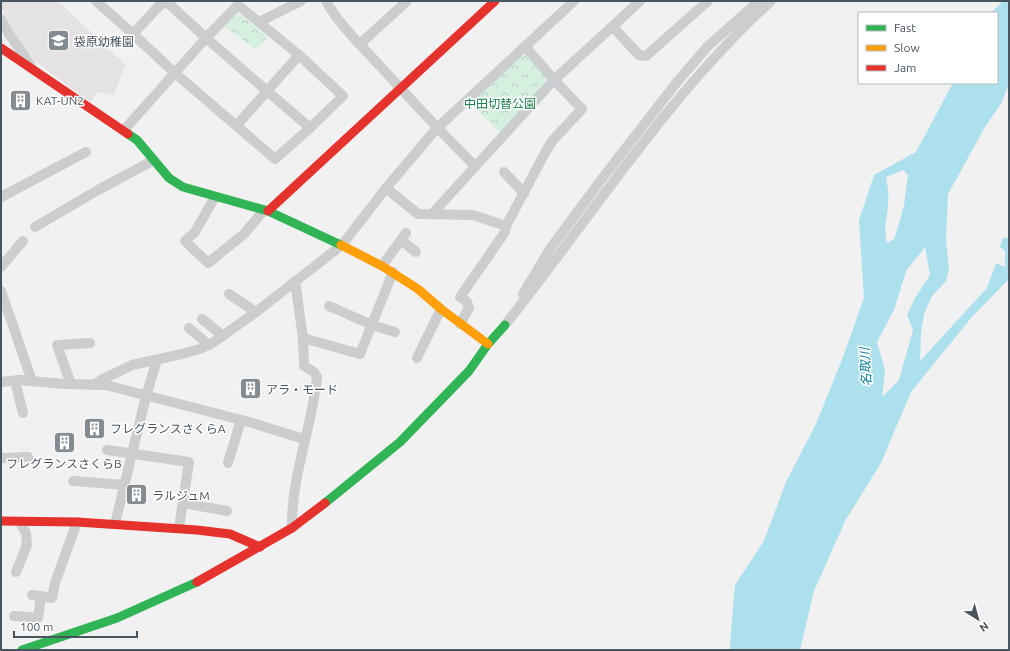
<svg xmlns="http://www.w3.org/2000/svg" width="1010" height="651" font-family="Ubuntu,'Noto Sans JP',sans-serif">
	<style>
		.education { fill: #e4e2e3 }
		.forest { fill: url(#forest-crowns) }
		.water { fill: #ace0ed; fill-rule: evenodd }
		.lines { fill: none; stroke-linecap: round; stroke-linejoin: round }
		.street { stroke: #cbcdcf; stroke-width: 10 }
		.fast { stroke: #30b455; stroke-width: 9 }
		.slow { stroke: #ff9f0a; stroke-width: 9 }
		.jam { stroke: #e5322d; stroke-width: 9 }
		.labels { text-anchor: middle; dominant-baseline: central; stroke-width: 3; stroke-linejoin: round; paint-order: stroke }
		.poi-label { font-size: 12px; fill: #48545e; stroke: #fff; text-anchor: start }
		.park-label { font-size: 12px; fill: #197f4b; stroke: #fff }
		.water-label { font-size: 13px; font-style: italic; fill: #0e7f9c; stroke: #fff }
	</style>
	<defs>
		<pattern id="forest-crowns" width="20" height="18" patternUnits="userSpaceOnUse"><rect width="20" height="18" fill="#d6f0e0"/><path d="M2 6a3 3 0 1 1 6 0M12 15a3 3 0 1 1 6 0" fill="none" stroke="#b9d0c3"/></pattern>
	</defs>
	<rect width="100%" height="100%" fill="#f2f1f1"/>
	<!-- education -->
	<path class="education" d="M1,1H58L125,65L114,95L97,92L90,102L39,64L26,52L12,29L1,7Z"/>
	<!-- forest -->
	<g class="forest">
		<path d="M240,14L268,37L255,49L225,27L232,17Z"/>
		<path d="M527,54L547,76V83L501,134L470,103L520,57Z"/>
	</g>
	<!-- water -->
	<path class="water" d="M1003,1H1009V83L1002,102L985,127L948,194L946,240L949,269L946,281L932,296L924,314L921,333L920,361L987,288L996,263L1005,267V251L1000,247L1003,238H1009V279L971,318L911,392L881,463L845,521L814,591L800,650H731L730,643L735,585L764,541L786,482L816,424L843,357L864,298L859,220L874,175L916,152L953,83H997V13H991ZM903,170L908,175L904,205L896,234L894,239L887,243C883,227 887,221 888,205C889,196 888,186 886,177ZM925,247L930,275L915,298L907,315L913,330L899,380L882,397L885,370L877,342L894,310L906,271Z"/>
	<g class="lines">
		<!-- street -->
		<g class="street">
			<path d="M96,1L133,34"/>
			<path d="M166,1L206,38L310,128"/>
			<path d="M167,1L158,7L133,34L176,74L275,159L310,128L343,96L299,55"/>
			<path d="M326,1C340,26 362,46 381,67C412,101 443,134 475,166"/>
			<path d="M1,19L9,34L31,66"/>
			<path d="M259,22L301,1"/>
			<path d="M613,27L639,55L646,56L708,1"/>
			<path d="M360,44L407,1"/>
			<path d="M124,130L206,38L238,5L299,55L236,126"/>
			<path d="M504,172L524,193"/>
			<path d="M386,188L418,214L473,215L506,226"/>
			<path d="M1,197L86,152"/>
			<path d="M215,197L195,232L185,241L208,263L244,234L264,210"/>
			<path d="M432,214L554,80L640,1"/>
			<path d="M35,227L98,190L154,160"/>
			<path d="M401,240L416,252"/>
			<path d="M382,266L406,233"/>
			<path d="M1,267L23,241"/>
			<path d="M1,291L32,381"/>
			<path d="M229,294L256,312"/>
			<path d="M523,294L550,249L601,180L677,82L708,46L759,1"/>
			<path d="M329,306L372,325L395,332"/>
			<path d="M202,319L223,336"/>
			<path d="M460,324L469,308L467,302L460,297L505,232L506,226L546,151L553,140L582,109L554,80L525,46"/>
			<path d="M505,325C592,216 667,96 771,1"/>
			<path d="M189,328L209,345"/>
			<path d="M303,338L360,354L393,272"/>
			<path d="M417,358L441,309"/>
			<path d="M15,381L23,413"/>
			<path d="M1,382L19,380L66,384L106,385L249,422L304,439"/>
			<path d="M71,384L57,345L90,343"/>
			<path d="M94,385L101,380L132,365L182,354L200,349L214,342L256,312L342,245L386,188L437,128L574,1"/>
			<path d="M107,450L189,462L179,528"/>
			<path d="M1,458L28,457"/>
			<path d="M228,463L241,420"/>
			<path d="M73,481L125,485"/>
			<path d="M183,503L227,511"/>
			<path d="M115,524L146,396L157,360"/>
			<path d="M292,528C291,476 312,428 317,377L314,372L304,366L303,338L295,281"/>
			<path d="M16,572L27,545L26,533L20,522"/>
			<path d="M32,595L52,598L55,583L77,522"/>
			<path d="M14,616L38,618L41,596"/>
		</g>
		<!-- fast -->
		<g class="fast">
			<path d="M128,134L137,140L169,178L183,187L268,211L341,245"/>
			<path d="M325,503L400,442L469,371L488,344L505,325"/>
			<path d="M22,650L117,618L197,582"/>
		</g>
		<!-- slow -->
		<path class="slow" d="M341,245L382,266L418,289L441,309L488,344"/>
		<!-- jam -->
		<g class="jam">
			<path d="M1,48L128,134"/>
			<path d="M268,211L495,1"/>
			<path d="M1,521L77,522L197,530L230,534L260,547"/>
			<path d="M197,582L292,528L325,503"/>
		</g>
	</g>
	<!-- icons -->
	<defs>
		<symbol id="school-square" viewBox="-11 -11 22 22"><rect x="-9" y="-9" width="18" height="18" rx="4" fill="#848b91" stroke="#fff"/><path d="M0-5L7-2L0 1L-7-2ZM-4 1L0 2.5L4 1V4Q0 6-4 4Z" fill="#fff"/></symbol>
		<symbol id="building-square" viewBox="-11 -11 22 22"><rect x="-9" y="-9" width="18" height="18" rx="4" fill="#848b91" stroke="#fff"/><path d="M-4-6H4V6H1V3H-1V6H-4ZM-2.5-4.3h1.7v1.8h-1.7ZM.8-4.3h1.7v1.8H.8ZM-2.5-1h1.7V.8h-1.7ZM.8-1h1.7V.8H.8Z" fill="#fff"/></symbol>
	</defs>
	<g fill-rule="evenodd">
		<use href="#school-square" x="46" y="28" width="25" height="25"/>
		<use href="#building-square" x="8" y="88" width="25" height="25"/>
		<use href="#building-square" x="238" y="376" width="25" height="25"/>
		<use href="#building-square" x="82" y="416" width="25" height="25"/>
		<use href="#building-square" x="52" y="430" width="25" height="25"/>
		<use href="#building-square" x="124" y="482" width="25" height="25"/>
	</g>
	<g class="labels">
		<!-- poi labels -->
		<g class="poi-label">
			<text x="74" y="41">袋原幼稚園</text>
			<text x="36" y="100">KAT-UN2</text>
			<text x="266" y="389">アラ・モード</text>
			<text x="110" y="428">フレグランスさくらA</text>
			<text x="64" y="463" text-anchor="middle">フレグランスさくらB</text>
			<text x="152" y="495">ラルジュM</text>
		</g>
		<!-- park labels -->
		<g class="park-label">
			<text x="500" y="103">中田切替公園</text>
		</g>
		<!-- water labels -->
		<g class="water-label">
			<text transform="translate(865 367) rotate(-93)">名取川</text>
		</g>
	</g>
	<!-- border -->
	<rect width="1010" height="651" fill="none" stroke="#48545e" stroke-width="4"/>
	<!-- legend -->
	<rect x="858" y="12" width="140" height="72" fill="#ffffff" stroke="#b6bbbf"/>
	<rect x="866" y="25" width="20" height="6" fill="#30b455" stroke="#b6bbbf"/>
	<text x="894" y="32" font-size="12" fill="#48545e">Fast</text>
	<rect x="866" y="45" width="20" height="6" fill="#ff9f0a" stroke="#b6bbbf"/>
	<text x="894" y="52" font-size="12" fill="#48545e">Slow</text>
	<rect x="866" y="65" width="20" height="6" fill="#e5322d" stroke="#b6bbbf"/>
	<text x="894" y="72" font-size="12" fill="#48545e">Jam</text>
	<!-- north arrow -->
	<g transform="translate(978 619) rotate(143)" stroke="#ffffff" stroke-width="3" paint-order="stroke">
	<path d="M0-3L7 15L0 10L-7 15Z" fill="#48545e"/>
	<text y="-6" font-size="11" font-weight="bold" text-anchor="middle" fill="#48545e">N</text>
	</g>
	<!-- scale -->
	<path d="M14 631v6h123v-6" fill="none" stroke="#48545e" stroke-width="2"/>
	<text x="20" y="631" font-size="12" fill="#48545e" stroke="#ffffff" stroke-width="3" paint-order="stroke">100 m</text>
</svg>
